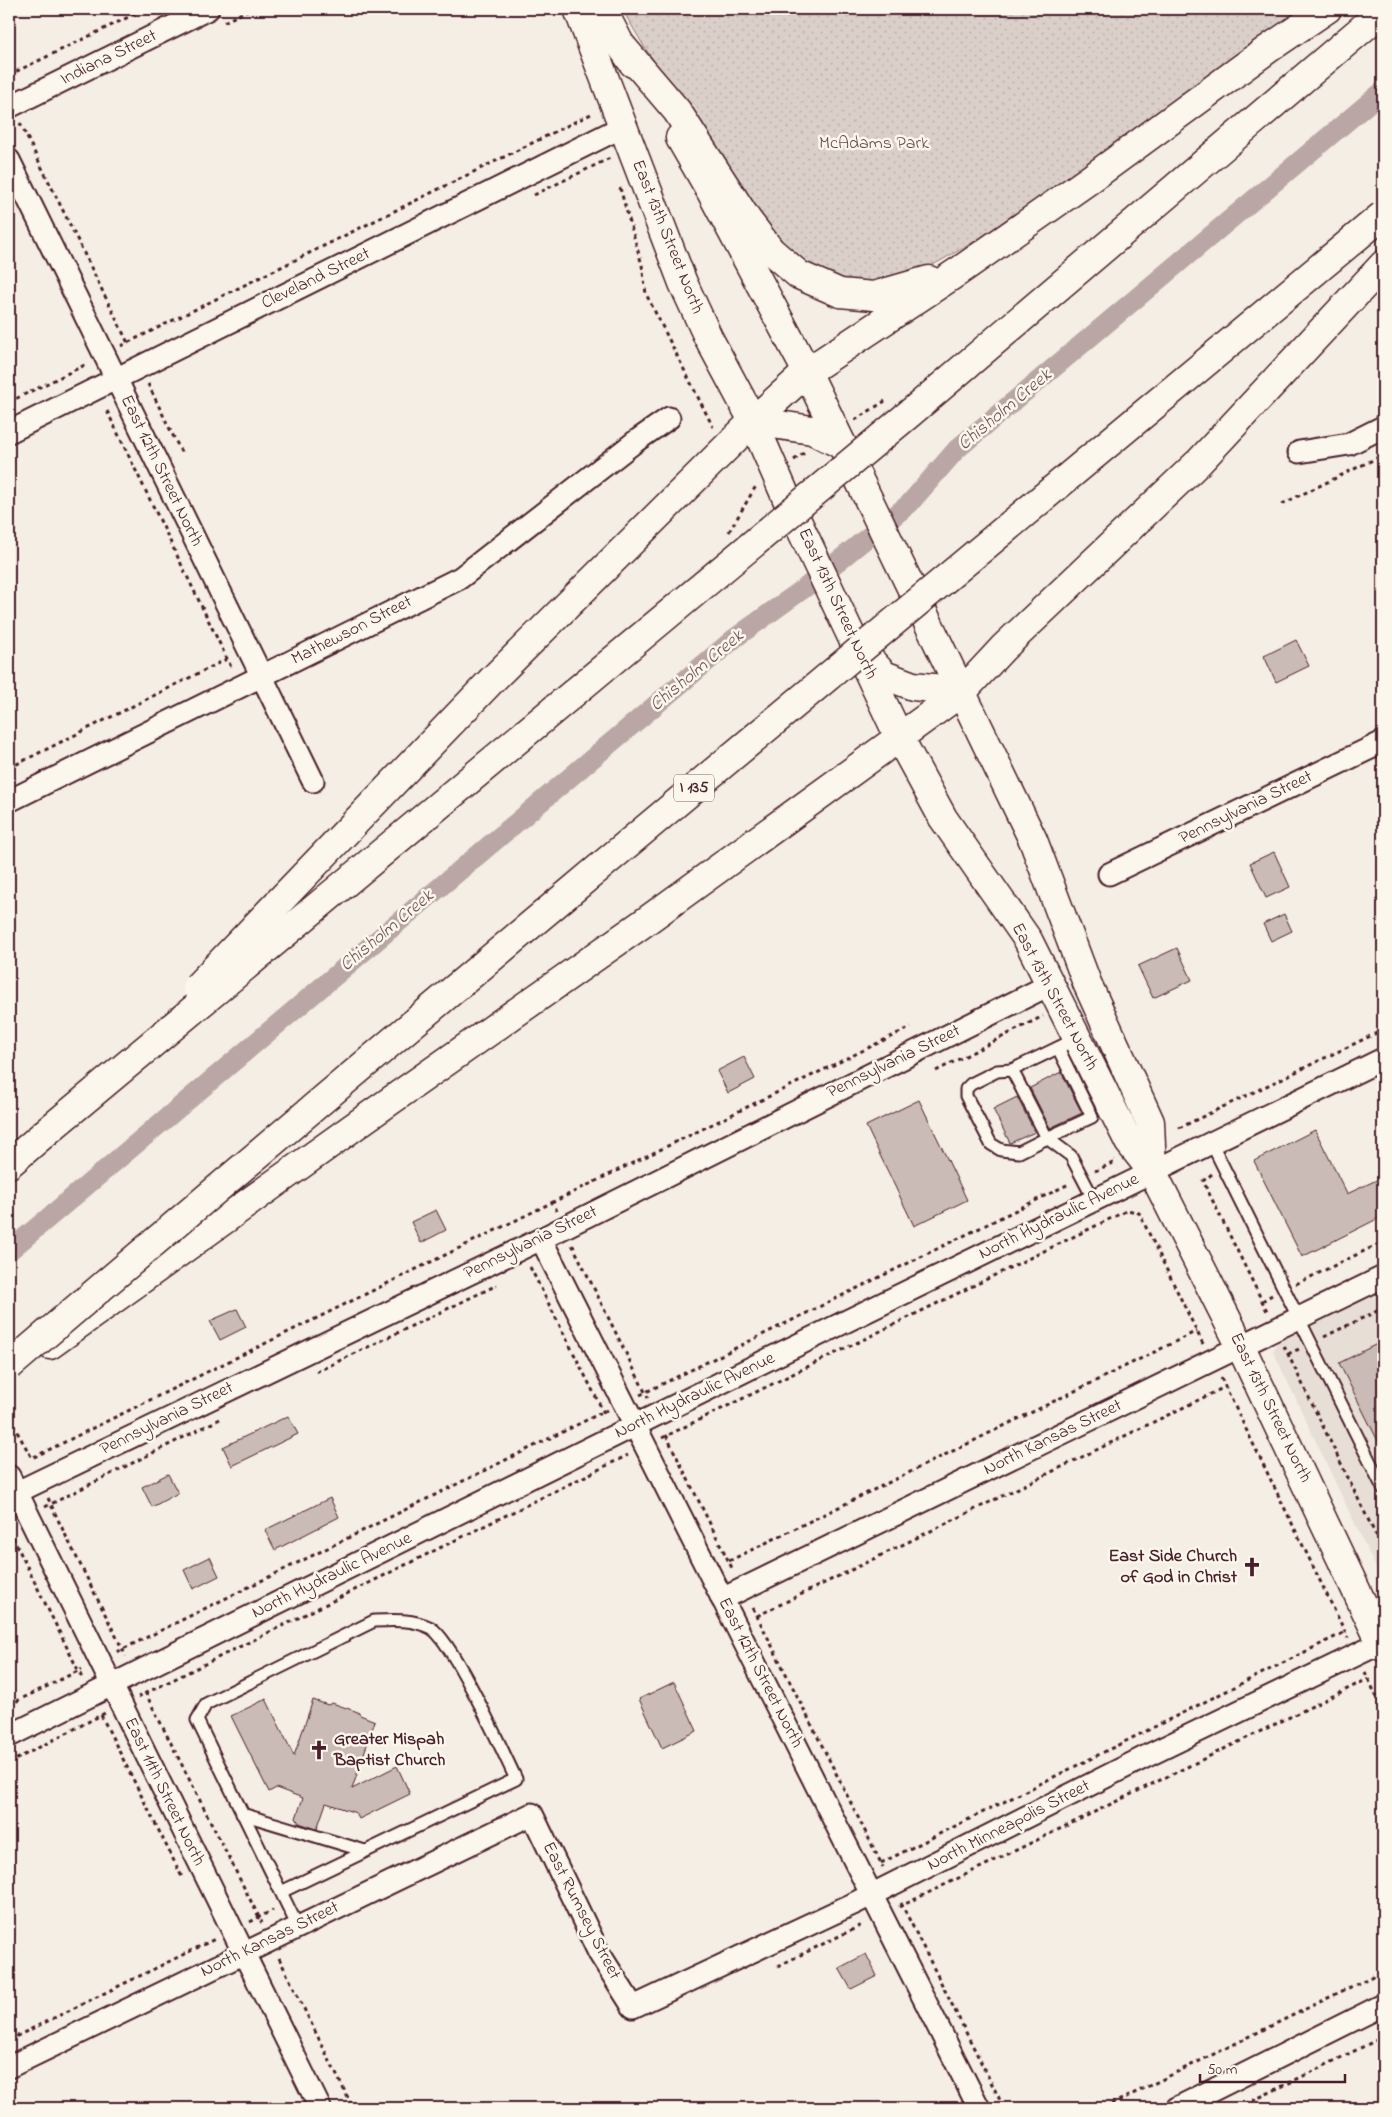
<svg xmlns="http://www.w3.org/2000/svg" width="1392" height="2117" font-family="'Indie Flower',sans-serif">
	<style>
		.built { fill: #e7dfd6 }
		.grass { fill: url(#grass-dots); stroke: #92787a }
		.lines { fill: none; stroke-linecap: round; stroke-linejoin: round }
		.canal { stroke: #baa7a5; stroke-width: 20 }
		.building { fill: #cabbb6; stroke: #4a1f2b }
		.lane-casing { stroke: #4a1f2b; stroke-width: 15 }
		.street-casing { stroke: #4a1f2b; stroke-width: 25 }
		.secondary-casing { stroke: #4a1f2b; stroke-width: 31 }
		.highway-casing { stroke: #4a1f2b; stroke-width: 31 }
		.path { stroke: #4a1f2b; stroke-width: 3; stroke-dasharray: 4 4; stroke-linecap: butt }
		.lane { stroke: #fbf7ec; stroke-width: 11 }
		.street { stroke: #fbf7ec; stroke-width: 21 }
		.secondary { stroke: #fbf7ec; stroke-width: 28 }
		.highway { stroke: #fbf7ec; stroke-width: 28 }
		.highway-bridge-casing { stroke: #4a1f2b; stroke-width: 31; stroke-linecap: butt }
		.highway-bridge { stroke: #fbf7ec; stroke-width: 28 }
		.labels { text-anchor: middle; dominant-baseline: central; stroke-width: 5; stroke-linejoin: round; paint-order: stroke }
		.shield { fill: #fbf7ec; stroke: #7f6065; stroke-width: 1 }
		.shield-label { font-size: 16px; font-weight: bold; fill: #4a1f2b }
		.street-label { font-size: 18px; fill: #4a1f2b; stroke: #fbf7ec }
		.park-label { font-size: 18px; fill: #6e4b52; stroke: #fbf7ec }
		.poi-label { font-size: 18px; font-weight: bold; fill: #4a1f2b; stroke: #fbf7ec; text-anchor: end }
		.water-label { font-size: 19px; font-style: italic; fill: #714f56; stroke: #fbf7ec }
	</style>
	<defs>
		<pattern id="grass-dots" width="8" height="8" patternUnits="userSpaceOnUse" patternTransform="scale(1.25)"><rect width="8" height="8" fill="#dbd0c9"/><path d="M2 2h.1M6 6h.1" fill="none" stroke="#bdb2ad" stroke-width="1.8" stroke-linecap="round"/></pattern>
	</defs>
	<rect width="100%" height="100%" fill="#f4eee4"/>
	<filter id="ink" filterUnits="userSpaceOnUse"><feTurbulence type="fractalNoise" baseFrequency=".02" numOctaves="2"/><feDisplacementMap in="SourceGraphic" scale="10" xChannelSelector="R" yChannelSelector="G"/><feConvolveMatrix kernelMatrix="1 2 1 2 8 2 1 2 1" color-interpolation-filters="sRGB"/></filter>
	<g filter="url(#ink)">
		<!-- built -->
		<path class="built" d="M1383,1288V1583L1273,1351L1277,1343L1284,1337Z"/>
		<!-- grass -->
		<path class="grass" d="M622,9H1307L1006,224L931,266L900,280L875,285L835,279L806,263L774,236L645,48Z"/>
		<g class="lines">
			<!-- canal -->
			<path class="canal" d="M9,1251L735,638L806,587L909,504L957,449L1383,91"/>
		</g>
		<!-- building -->
		<g class="building">
			<path d="M1296,640L1309,666L1276,682L1264,656Z"/>
			<path d="M1274,852L1290,887L1266,898L1250,863Z"/>
			<path d="M1284,914L1292,931L1271,941L1263,924Z"/>
			<path d="M1177,948L1192,980L1153,998L1138,966Z"/>
			<path d="M744,1057L755,1079L728,1093L717,1071Z"/>
			<path d="M1061,1072L1082,1113L1050,1128L1030,1088Z"/>
			<path d="M1017,1097L1035,1132L1010,1143L993,1109Z"/>
			<path d="M919,1100L967,1200L914,1226L866,1126Z"/>
			<path d="M1315,1130L1347,1194L1383,1177V1216L1302,1257L1254,1161Z"/>
			<path d="M436,1210L446,1230L421,1243L411,1222Z"/>
			<path d="M237,1309L246,1327L220,1340L210,1321Z"/>
			<path d="M1383,1341V1451L1339,1363Z"/>
			<path d="M288,1416L298,1434L232,1466L223,1447Z"/>
			<path d="M168,1474L178,1493L152,1507L142,1487Z"/>
			<path d="M330,1498L339,1517L275,1550L265,1530Z"/>
			<path d="M210,1557L219,1576L193,1589L184,1570Z"/>
			<path d="M674,1682L697,1731L662,1748L639,1699Z"/>
			<path d="M266,1699L294,1756L313,1700L328,1705L332,1703L358,1712L360,1715L375,1721L352,1789L397,1766L410,1794L359,1819L356,1813L326,1803L317,1829L299,1823L296,1818L303,1798L276,1788L269,1792L231,1716Z"/>
			<path d="M866,1954L877,1976L851,1989L839,1968Z"/>
		</g>
		<g class="lines">
			<defs>
				<g id="lane">
					<path d="M1078,1038L1012,1070L997,1071L971,1084L966,1089V1096L991,1144L1001,1150L1019,1152L1047,1138L1071,1156L1094,1200"/>
					<path d="M1012,1070L1047,1138L1092,1117L1058,1048"/>
					<path d="M1211,1142L1383,1488"/>
					<path d="M242,1814L365,1851"/>
					<path d="M281,1892L516,1779C502,1750 453,1641 431,1628C414,1619 393,1620 374,1621L206,1704L197,1720L298,1927"/>
				</g>
				<g id="street">
					<path d="M9,107L208,9"/>
					<path d="M9,160L313,781"/>
					<path d="M9,432L622,127"/>
					<path d="M1299,452L1349,444L1383,427"/>
					<path d="M9,801L460,578L636,441L669,418"/>
					<path d="M1109,874L1383,742"/>
					<path d="M541,1239L979,2108"/>
					<path d="M9,1476L320,2108"/>
					<path d="M9,1496L541,1239L1051,984"/>
					<path d="M722,1599L1383,1277"/>
					<path d="M9,1736L769,1359L1383,1059"/>
					<path d="M9,2067L532,1814L599,1953L633,2007L853,1904L1151,1754L1383,1642"/>
					<path d="M1177,2108L1383,2005"/>
				</g>
				<g id="secondary">
					<path d="M578,9L683,283L708,337L753,421L790,506L899,737L943,818L1028,940L1129,1142L1152,1171L1241,1347L1383,1647"/>
					<path d="M602,9L620,44L633,63"/>
					<path d="M680,138L710,190L807,372L1033,840L1087,983L1150,1122L1152,1171"/>
				</g>
				<g id="highway">
					<path d="M620,44L677,111L748,221L771,251L799,275L840,293L874,296L929,280"/>
					<path d="M753,421L812,430L842,445"/>
					<path d="M858,647L884,675L913,686L963,691"/>
					<path d="M492,680L753,421L807,372L959,271L1089,180L1268,49L1327,9"/>
					<path d="M9,1164L45,1133"/>
					<path d="M50,1345L366,1118L642,924L963,691L1003,648L1200,461L1383,265"/>
				</g>
			</defs>
			<!-- lane casing -->
			<use href="#lane" class="lane-casing"/>
			<!-- street casing -->
			<use href="#street" class="street-casing"/>
			<!-- secondary casing -->
			<use href="#secondary" class="secondary-casing"/>
			<!-- highway casing -->
			<use href="#highway" class="highway-casing"/>
			<!-- path -->
			<g class="path">
				<path d="M224,22L250,9"/>
				<path d="M9,75L145,9"/>
				<path d="M20,123L129,345"/>
				<path d="M620,188L642,265L646,294L713,427"/>
				<path d="M534,195L610,158"/>
				<path d="M121,346L593,113"/>
				<path d="M148,384L182,454"/>
				<path d="M9,402L87,364"/>
				<path d="M107,411L232,669"/>
				<path d="M855,420L885,401"/>
				<path d="M794,460L806,452"/>
				<path d="M1282,504L1383,455"/>
				<path d="M729,532L756,486"/>
				<path d="M9,768L227,659"/>
				<path d="M9,825L16,821"/>
				<path d="M936,1071L1043,1016"/>
				<path d="M1179,1128L1383,1030"/>
				<path d="M1095,1171L1115,1162L1114,1160"/>
				<path d="M1212,1174L1203,1181L1267,1311"/>
				<path d="M557,1211L553,1202L911,1027"/>
				<path d="M572,1247L573,1246L648,1398"/>
				<path d="M530,1267L604,1413"/>
				<path d="M1296,1284L1383,1242"/>
				<path d="M1262,1301L1272,1295"/>
				<path d="M1324,1337L1383,1308"/>
				<path d="M1284,1346L1383,1550"/>
				<path d="M1288,1354L1299,1349"/>
				<path d="M316,1372L497,1285"/>
				<path d="M1221,1378L1348,1638"/>
				<path d="M640,1395L1069,1184"/>
				<path d="M9,1418L32,1458L553,1202"/>
				<path d="M666,1435L733,1570"/>
				<path d="M662,1438L1128,1210L1139,1213L1203,1344"/>
				<path d="M48,1498L60,1524L126,1656"/>
				<path d="M45,1507L220,1419"/>
				<path d="M9,1530L82,1678"/>
				<path d="M729,1561L1197,1331"/>
				<path d="M753,1608L883,1867"/>
				<path d="M757,1616L1225,1387"/>
				<path d="M117,1652L607,1410"/>
				<path d="M1365,1672L1383,1710"/>
				<path d="M145,1692L262,1923"/>
				<path d="M138,1697L628,1455"/>
				<path d="M9,1705L82,1669"/>
				<path d="M101,1715L183,1879"/>
				<path d="M9,1763L105,1713"/>
				<path d="M881,1863L1345,1632"/>
				<path d="M901,1903L1004,2108"/>
				<path d="M899,1907L1368,1679"/>
				<path d="M250,1922L273,1910"/>
				<path d="M279,1958L353,2108"/>
				<path d="M778,1966L864,1924"/>
				<path d="M9,2040L215,1939"/>
				<path d="M1104,2108L1383,1971"/>
				<path d="M1238,2108L1383,2037"/>
			</g>
			<!-- lane -->
			<use href="#lane" class="lane"/>
			<!-- street -->
			<use href="#street" class="street"/>
			<!-- secondary -->
			<use href="#secondary" class="secondary"/>
			<!-- highway -->
			<use href="#highway" class="highway"/>
			<defs>
				<g id="highway-bridge">
					<path d="M197,987L492,680"/>
					<path d="M45,1133L909,414L1383,11"/>
					<path d="M9,1366C463,978 924,597 1383,215"/>
				</g>
			</defs>
			<!-- highway-bridge casing -->
			<use href="#highway-bridge" class="highway-bridge-casing"/>
			<!-- highway-bridge -->
			<use href="#highway-bridge" class="highway-bridge"/>
		</g>
	</g>
	<!-- icons -->
	<defs>
		<symbol id="church-bare" viewBox="-9 -9 18 18"><path d="M-1.2-6h2.4v3.5h3.3v2.4h-3.3V6h-2.4V-.1h-3.3v-2.4h3.3Z" fill="#4a1f2b" stroke="#fbf7ec" stroke-width="2.5" paint-order="stroke"/></symbol>
	</defs>
	<g fill-rule="evenodd">
		<use href="#church-bare" x="1238" y="1553" width="28" height="28"/>
		<use href="#church-bare" x="305" y="1736" width="28" height="28"/>
	</g>
	<g class="labels">
		<!-- shield labels -->
		<rect class="shield" x="674" y="774.5" width="40" height="27" rx="4"/>
		<g class="shield-label">
			<text x="694" y="788">I 135</text>
		</g>
		<!-- street labels -->
		<g class="street-label">
			<text transform="translate(109 58) rotate(-26)">Indiana Street</text>
			<text transform="translate(667 237) rotate(68)">East 13th Street North</text>
			<text transform="translate(316 279) rotate(-26)">Cleveland Street</text>
			<text transform="translate(161 471) rotate(64)">East 12th Street North</text>
			<text transform="translate(837 604) rotate(65)">East 13th Street North</text>
			<text transform="translate(352 631) rotate(-27)">Mathewson Street</text>
			<text transform="translate(1246 808) rotate(-26)">Pennsylvania Street</text>
			<text transform="translate(1054 997) rotate(62)">East 13th Street North</text>
			<text transform="translate(894 1062) rotate(-26)">Pennsylvania Street</text>
			<text transform="translate(1059 1217) rotate(-26)">North Hydraulic Avenue</text>
			<text transform="translate(531 1243) rotate(-26)">Pennsylvania Street</text>
			<text transform="translate(695 1396) rotate(-26)">North Hydraulic Avenue</text>
			<text transform="translate(1270 1408) rotate(64)">East 13th Street North</text>
			<text transform="translate(167 1419) rotate(-26)">Pennsylvania Street</text>
			<text transform="translate(1053 1438) rotate(-26)">North Kansas Street</text>
			<text transform="translate(332 1576) rotate(-26)">North Hydraulic Avenue</text>
			<text transform="translate(760 1673) rotate(63)">East 12th Street North</text>
			<text transform="translate(164 1792) rotate(64)">East 11th Street North</text>
			<text transform="translate(1009 1826) rotate(-27)">North Minneapolis Street</text>
			<text transform="translate(581 1911) rotate(63)">East Rumsey Street</text>
			<text transform="translate(270 1940) rotate(-26)">North Kansas Street</text>
		</g>
		<!-- park labels -->
		<g class="park-label">
			<text x="874" y="144">McAdams Park</text>
		</g>
		<!-- poi labels -->
		<g class="poi-label">
			<text x="1237" y="1557">East Side Church<tspan x="1237" dy="21">of God in Christ</tspan></text>
			<text x="334" y="1740" text-anchor="start">Greater Mispah<tspan x="334" dy="21">Baptist Church</tspan></text>
		</g>
		<!-- water labels -->
		<g class="water-label">
			<text transform="translate(1005 410) rotate(-40)">Chisholm Creek</text>
			<text transform="translate(697 671) rotate(-40)">Chisholm Creek</text>
			<text transform="translate(387 931) rotate(-40)">Chisholm Creek</text>
		</g>
	</g>
	<!-- margin -->
	<rect width="1392" height="2117" fill="none" stroke="#fbf7ec" stroke-width="30"/>
	<rect x="15" y="15" width="1362" height="2087" fill="none" stroke="#4a1f2b" stroke-width="2" filter="url(#ink)"/>
	<!-- scale -->
	<path d="M1200 2074v8h145v-8" fill="none" stroke="#4a1f2b" stroke-width="2.5"/>
	<text x="1207" y="2074" font-size="15" fill="#4a1f2b" stroke="#fbf7ec" stroke-width="4" paint-order="stroke">50 m</text>
</svg>
